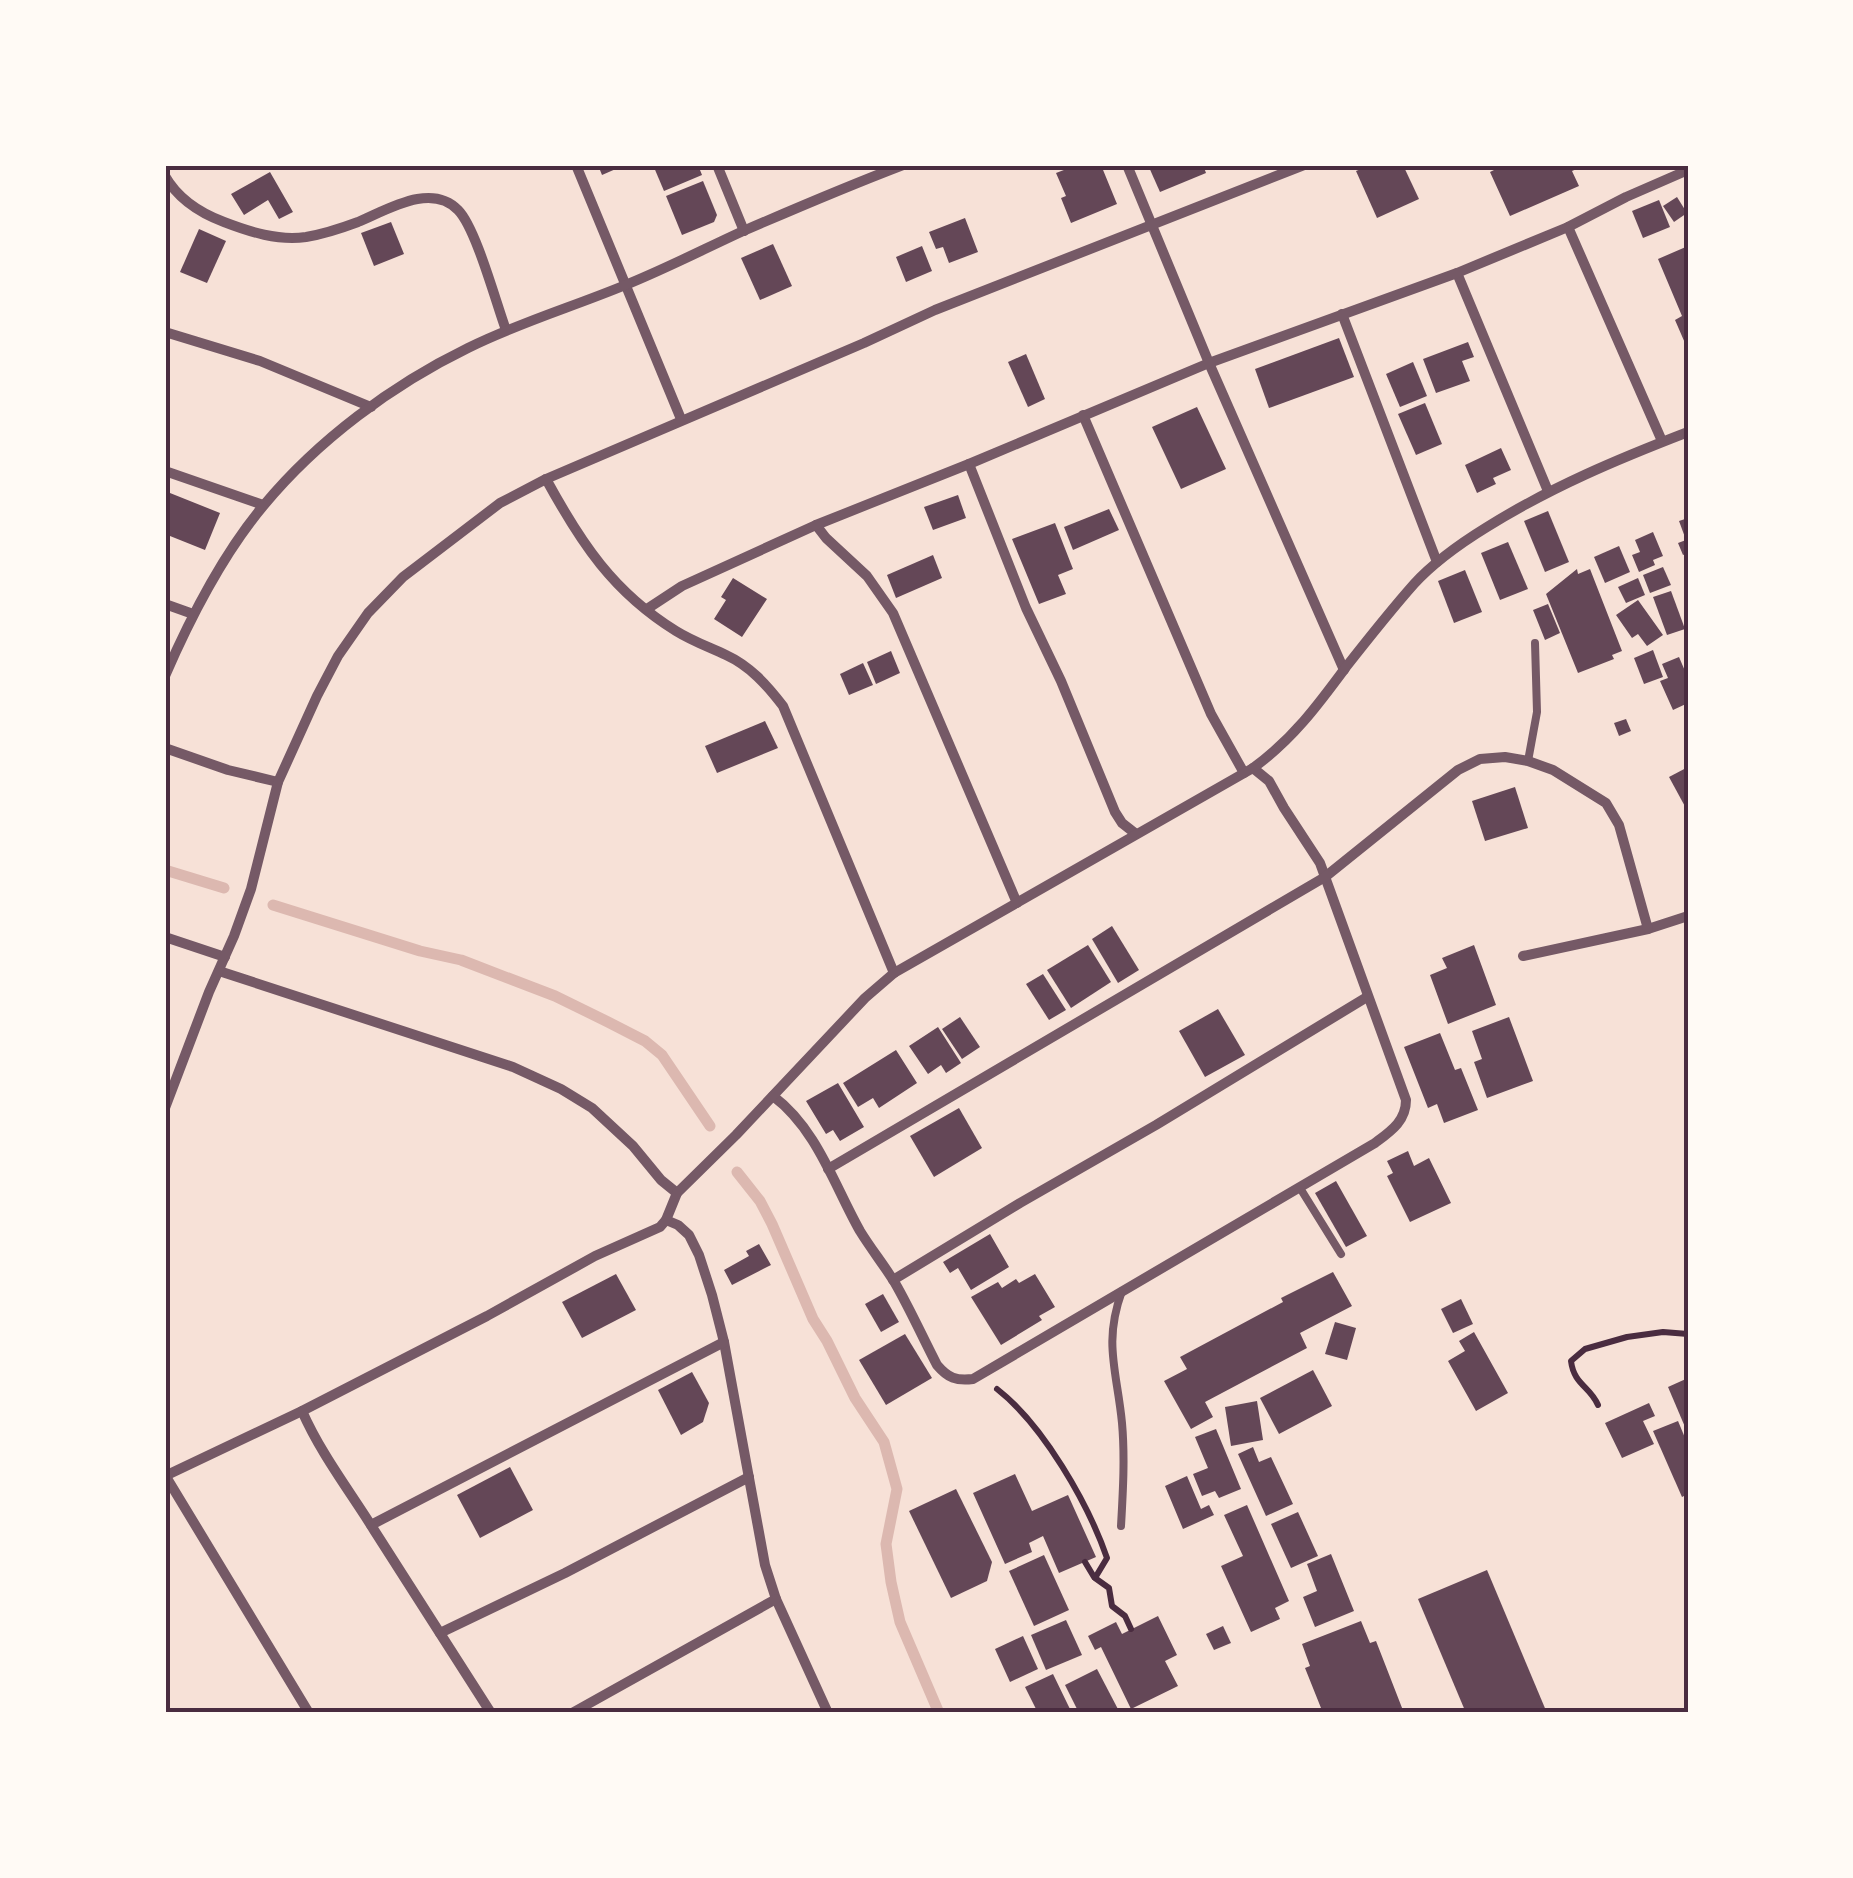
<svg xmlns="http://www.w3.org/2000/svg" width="1853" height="1878" font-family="'Exo 2',sans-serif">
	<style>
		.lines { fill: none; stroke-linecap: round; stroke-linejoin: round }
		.stream { stroke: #dcb8b0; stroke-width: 11 }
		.building { fill: #644757 }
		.path { stroke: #4a2c40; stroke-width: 6 }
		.service { stroke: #755966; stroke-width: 8 }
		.minor { stroke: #755966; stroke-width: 10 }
		.neatline { fill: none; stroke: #4a2c40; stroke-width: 4 }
	</style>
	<rect width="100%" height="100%" fill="#f7e1d7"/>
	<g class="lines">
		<!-- stream -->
		<g class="stream">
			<path d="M165,870L224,888"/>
			<path d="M273,905L420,951L461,960L555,996L608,1022L645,1041L662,1055L710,1126"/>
			<path d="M737,1172L760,1201L772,1224L813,1319L827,1341L855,1398L884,1442L897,1489L886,1544L891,1582L900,1622L939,1713"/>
		</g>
	</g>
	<!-- building -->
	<g class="building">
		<path d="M598,165H625L602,175Z"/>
		<path d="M653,165H698L702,175L664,191Z"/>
		<path d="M1077,165H1101L1117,204L1071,223L1061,198L1066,196L1056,173Z"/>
		<path d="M1148,165H1203L1206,173L1160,192Z"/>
		<path d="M1371,165H1403L1419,199L1377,218L1356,171Z"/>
		<path d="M1504,165H1586L1572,171L1579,186L1510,216L1490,172Z"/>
		<path d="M270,172L293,212L279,219L268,200L244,215L231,194Z"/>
		<path d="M703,181L717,215L714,222L682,235L666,196Z"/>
		<path d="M1677,197L1687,213L1674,222L1663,206Z"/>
		<path d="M1659,200L1670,227L1643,238L1632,211Z"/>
		<path d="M965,218L978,252L949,263L943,247L936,249L929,232Z"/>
		<path d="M391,222L404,254L374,266L361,233Z"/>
		<path d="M199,229L226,241L207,283L180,272Z"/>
		<path d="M773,244L792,286L760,300L741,258Z"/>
		<path d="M922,246L932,271L906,282L896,257Z"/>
		<path d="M1688,246V350L1675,320L1682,316L1658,259Z"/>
		<path d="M1339,338L1354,377L1269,408L1255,369Z"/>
		<path d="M1468,342L1474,357L1462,361L1470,381L1436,393L1423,359Z"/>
		<path d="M1026,354L1045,399L1028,407L1008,362Z"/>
		<path d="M1413,362L1427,396L1400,407L1386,374Z"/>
		<path d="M1425,403L1442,444L1416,455L1398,414Z"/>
		<path d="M1197,407L1226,469L1181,489L1152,427Z"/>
		<path d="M1501,448L1511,470L1493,478L1496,484L1477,493L1465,465Z"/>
		<path d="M165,491L220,513L205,550L165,534Z"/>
		<path d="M958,495L966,518L933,530L924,507Z"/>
		<path d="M1109,509L1119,530L1073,550L1064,527Z"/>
		<path d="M1548,511L1569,562L1545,572L1524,521Z"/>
		<path d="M1688,518V553L1683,555L1678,543L1686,540L1679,521Z"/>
		<path d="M1055,523L1073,569L1058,575L1066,594L1039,604L1012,539Z"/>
		<path d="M1653,532L1663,556L1653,560L1655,565L1639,572L1632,555L1640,552L1635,540Z"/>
		<path d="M1508,542L1528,589L1500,600L1481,553Z"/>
		<path d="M1619,546L1630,572L1605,583L1594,557Z"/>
		<path d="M933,555L942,578L896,598L887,575Z"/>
		<path d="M1663,567L1671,585L1650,593L1643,575Z"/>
		<path d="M1577,569L1578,574L1590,569L1622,651L1612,655L1614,659L1578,673L1546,594Z"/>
		<path d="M1465,570L1482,612L1454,623L1438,581Z"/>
		<path d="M733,578L767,599L742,637L714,619L726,600L721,597Z"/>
		<path d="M1638,578L1645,595L1626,603L1618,587Z"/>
		<path d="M1671,591L1685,629L1667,635L1653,597Z"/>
		<path d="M1638,600L1663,635L1647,646L1638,634L1632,638L1616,615Z"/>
		<path d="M1548,604L1560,633L1545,640L1533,610Z"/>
		<path d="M1653,650L1663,677L1644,684L1634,658Z"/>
		<path d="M891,651L900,673L876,684L867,662Z"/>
		<path d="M1679,657L1688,678V703L1673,710L1660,681L1668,678L1662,664Z"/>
		<path d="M863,663L873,685L849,695L840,674Z"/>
		<path d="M1626,719L1631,731L1619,736L1614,723Z"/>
		<path d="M765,721L778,748L717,773L705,746Z"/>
		<path d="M1688,767V812L1669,777Z"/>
		<path d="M1515,787L1528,828L1485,841L1472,801Z"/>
		<path d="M1112,926L1139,970L1118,983L1092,939Z"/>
		<path d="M1088,945L1111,982L1071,1008L1047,970Z"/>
		<path d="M1474,945L1496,1005L1448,1024L1430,975L1447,968L1442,958Z"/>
		<path d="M1043,974L1066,1010L1049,1020L1026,984Z"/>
		<path d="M1218,1009L1245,1055L1205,1077L1179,1031Z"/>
		<path d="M960,1017L980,1047L962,1059L942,1029Z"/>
		<path d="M1509,1017L1533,1081L1487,1098L1474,1062L1482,1059L1472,1031Z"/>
		<path d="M938,1027L961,1063L946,1073L941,1065L928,1074L909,1046Z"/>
		<path d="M1440,1033L1455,1070L1461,1068L1478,1110L1444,1123L1437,1104L1428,1108L1404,1047Z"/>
		<path d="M896,1050L917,1083L879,1108L873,1098L858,1107L843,1083Z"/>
		<path d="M838,1083L864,1127L840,1141L833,1130L826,1134L806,1101Z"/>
		<path d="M959,1108L982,1148L934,1177L910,1136Z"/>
		<path d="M1408,1151L1414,1166L1429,1158L1451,1203L1410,1222L1387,1176L1393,1173L1387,1161Z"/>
		<path d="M1336,1181L1367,1236L1346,1247L1315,1193Z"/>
		<path d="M990,1234L1009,1267L971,1290L958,1268L950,1273L943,1262Z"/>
		<path d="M759,1244L771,1265L732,1285L724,1270L749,1256L746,1251Z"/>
		<path d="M1333,1272L1352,1306L1300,1333L1307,1348L1205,1402L1213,1417L1191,1429L1164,1381L1187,1369L1180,1357L1283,1302L1281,1298Z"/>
		<path d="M616,1274L636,1310L582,1338L562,1302Z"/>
		<path d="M1035,1274L1055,1307L1039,1316L1042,1320L1001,1345L971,1297L998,1282L1002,1288L1016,1279L1019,1283Z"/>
		<path d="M883,1294L899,1322L881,1332L865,1304Z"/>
		<path d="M1461,1299L1473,1324L1453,1333L1441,1309Z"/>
		<path d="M1335,1322L1356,1328L1347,1360L1325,1354Z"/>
		<path d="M1474,1332L1508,1393L1476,1411L1448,1361L1465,1351L1459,1341Z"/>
		<path d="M905,1334L932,1378L886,1405L859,1360Z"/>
		<path d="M1313,1370L1332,1406L1279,1434L1260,1398Z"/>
		<path d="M692,1372L709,1403L703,1422L681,1435L658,1390Z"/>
		<path d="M1688,1378V1434L1668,1387Z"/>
		<path d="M1257,1401L1263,1440L1231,1446L1225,1407Z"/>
		<path d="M1649,1403L1655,1416L1643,1421L1654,1444L1622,1458L1605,1423Z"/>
		<path d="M1678,1421L1688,1445V1494L1682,1497L1653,1431Z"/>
		<path d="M1216,1429L1241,1489L1219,1498L1215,1491L1202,1496L1193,1474L1208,1468L1195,1437Z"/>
		<path d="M1253,1447L1259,1462L1271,1457L1293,1504L1266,1516L1238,1454Z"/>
		<path d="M510,1467L533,1510L480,1538L457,1495Z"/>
		<path d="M1015,1474L1032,1511L1068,1495L1096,1557L1059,1573L1043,1536L1029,1543L1032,1552L1005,1564L973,1493Z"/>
		<path d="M1187,1476L1201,1509L1209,1505L1214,1515L1183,1529L1165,1486Z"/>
		<path d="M956,1489L992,1562L987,1581L951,1598L909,1511Z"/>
		<path d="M1247,1505L1289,1601L1275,1608L1280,1619L1251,1632L1221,1566L1243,1556L1224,1515Z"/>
		<path d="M1298,1512L1318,1556L1291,1568L1271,1524Z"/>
		<path d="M1331,1554L1354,1611L1315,1627L1303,1597L1317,1591L1307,1564Z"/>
		<path d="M1044,1555L1069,1610L1034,1626L1009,1571Z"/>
		<path d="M1487,1570L1547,1713H1466L1418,1599Z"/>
		<path d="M1158,1616L1177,1655L1165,1661L1178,1686L1131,1709L1101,1647L1095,1650L1088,1636L1116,1622L1122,1634Z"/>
		<path d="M1066,1620L1082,1655L1046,1670L1031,1635Z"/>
		<path d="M1361,1621L1370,1643L1376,1641L1404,1713H1323L1305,1668L1310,1666L1302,1644Z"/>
		<path d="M1223,1626L1231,1643L1214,1650L1206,1634Z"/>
		<path d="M1023,1636L1038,1669L1010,1682L995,1649Z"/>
		<path d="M1097,1669L1120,1713H1079L1065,1685Z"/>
		<path d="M1053,1674L1068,1705L1072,1713H1055L1054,1711L1038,1713L1025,1687Z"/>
	</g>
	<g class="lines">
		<!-- path -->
		<g class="path">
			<path d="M997,1389C1043,1425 1088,1503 1107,1558L1095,1578L1109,1588L1112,1606L1125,1616L1131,1629"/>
			<path d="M1598,1405C1590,1386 1574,1385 1571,1361L1585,1349L1627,1337L1663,1332L1688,1334"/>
			<path d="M1085,1562L1094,1577"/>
		</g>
		<!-- service -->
		<g class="service">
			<path d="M1528,761L1537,712L1535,643"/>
			<path d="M1300,1188L1341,1254"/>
			<path d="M1121,1526C1123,1491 1125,1457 1122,1423C1117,1371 1103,1343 1122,1291"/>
		</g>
		<!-- minor -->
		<g class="minor">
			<path d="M576,165L681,419"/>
			<path d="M717,165L744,231"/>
			<path d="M1127,165L1209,363L1344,670"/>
			<path d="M165,176C178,199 200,213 224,222C250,232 278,241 306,237C324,234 342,228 358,222C387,210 431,182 458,210C476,228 496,303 506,330"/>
			<path d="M1568,227L1662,441"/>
			<path d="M1457,273L1548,491"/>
			<path d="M1342,314L1437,562"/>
			<path d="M165,332L260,361L371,407"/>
			<path d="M1083,415L1211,714L1244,773"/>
			<path d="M969,464L1026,608L1061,681L1115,812L1122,823L1136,834"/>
			<path d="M165,471L263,505"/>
			<path d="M546,479C581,543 613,592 676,631C692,641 709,647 726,655C750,666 767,685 783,706L894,973"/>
			<path d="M816,525L826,538L867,576L893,613L1017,903"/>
			<path d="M165,604L193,614"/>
			<path d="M647,609L682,586L816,525L969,464L1209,363L1457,273L1568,227L1626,197L1688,170"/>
			<path d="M165,676C191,616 222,555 264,505C318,440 392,385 468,348C518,323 572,307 623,286C663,270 702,250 741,232C794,209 848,186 903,165"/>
			<path d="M165,748L228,770L278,782"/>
			<path d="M165,937L225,957"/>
			<path d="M1523,956L1648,929L1688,916"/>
			<path d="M219,971L513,1067L561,1089L592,1108L633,1146L661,1180L677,1193"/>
			<path d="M773,1096C817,1129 834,1185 860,1231C871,1249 884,1265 895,1283C910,1309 923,1338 937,1365C948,1378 956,1381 973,1379L1375,1143C1391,1131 1406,1121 1406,1100L1320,863L1284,808L1269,781L1253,768"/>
			<path d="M165,1108L209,992L234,936L251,889L278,782L317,696L338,656L368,613L403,577L500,503L546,479L864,343L935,310L1304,165"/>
			<path d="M828,1169L1325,877L1458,770L1480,759L1505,757L1528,761L1553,770L1606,803L1619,825L1648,929"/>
			<path d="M666,1220L678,1225L689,1235L699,1255L712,1295L724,1342L765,1565L776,1599L828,1713"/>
			<path d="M893,1280L1020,1203L1156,1125L1367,997"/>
			<path d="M302,1411C321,1454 349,1490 374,1530C413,1591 452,1652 491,1713"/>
			<path d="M165,1475L309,1713"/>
			<path d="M165,1476L302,1411L487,1316L595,1256L660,1227L666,1220L677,1193L736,1135L865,998L894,973L1253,768C1292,740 1318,705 1346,667C1368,639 1391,610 1414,584C1435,561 1461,543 1487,527C1551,487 1618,459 1688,432"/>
			<path d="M371,1525L724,1342"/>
			<path d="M440,1633L565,1573L749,1477"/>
			<path d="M572,1713L776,1599"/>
		</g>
	</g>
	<!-- border -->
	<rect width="1853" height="1878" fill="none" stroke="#fffaf5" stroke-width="335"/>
	<rect x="168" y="168" width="1518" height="1542" class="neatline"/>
</svg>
